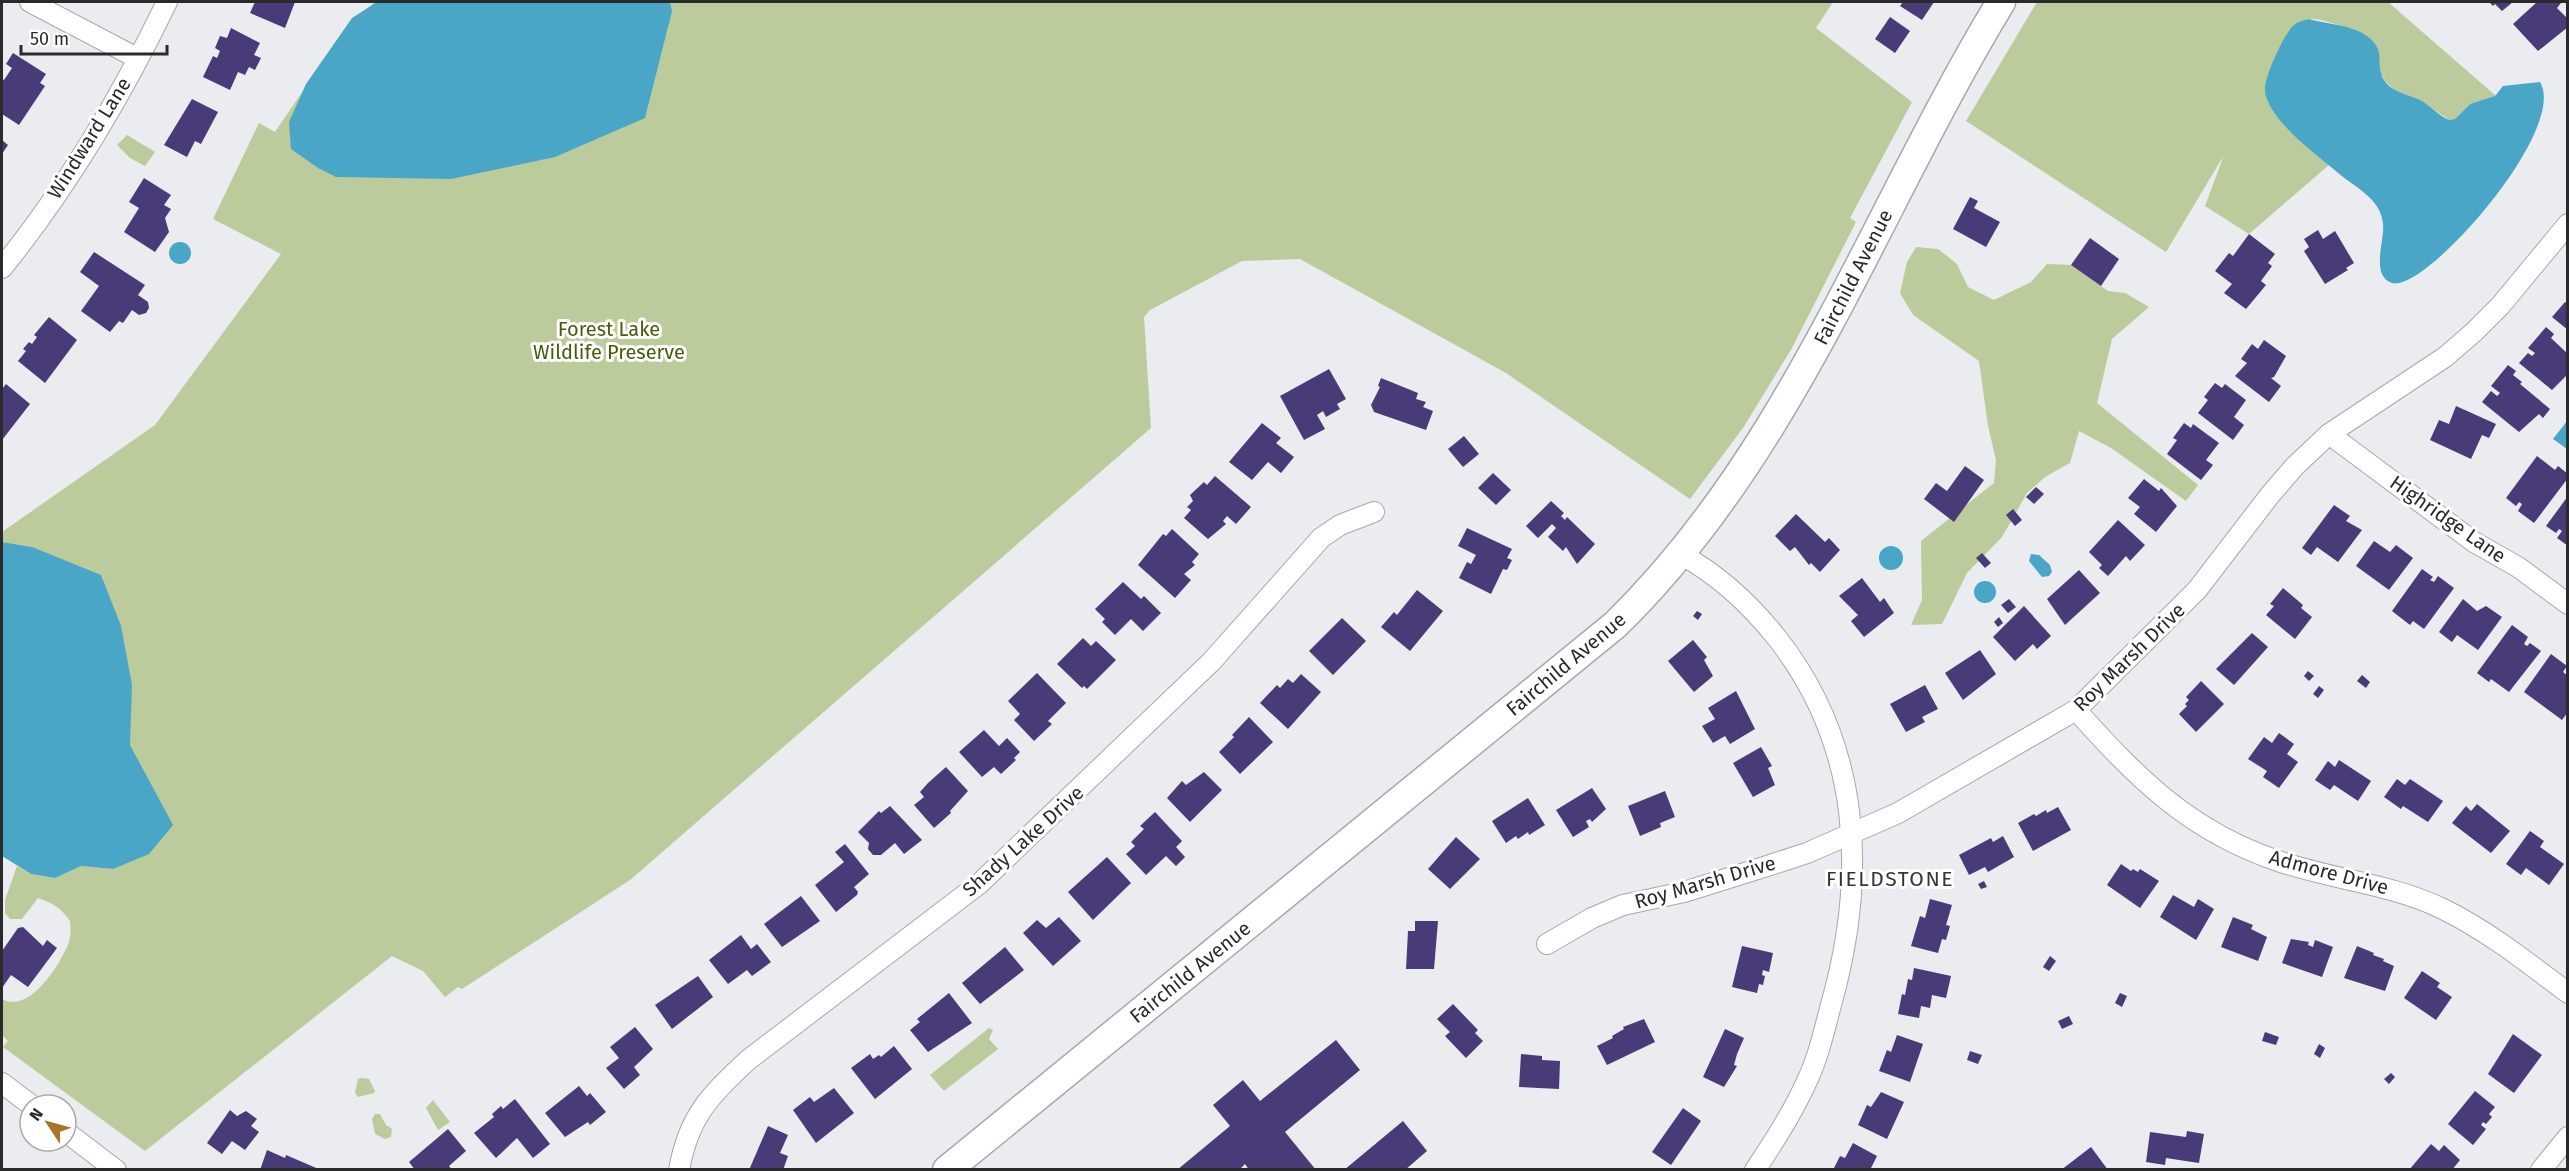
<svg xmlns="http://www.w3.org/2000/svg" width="2569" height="1171" font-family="'Fira Sans',sans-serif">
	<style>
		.green { fill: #bbcb9c }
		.water { fill: #49a6c7 }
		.building { fill: #493b78 }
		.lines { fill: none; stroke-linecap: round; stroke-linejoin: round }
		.street-casing { stroke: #a7a8ab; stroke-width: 22 }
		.secondary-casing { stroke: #a7a8ab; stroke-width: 31 }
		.street { stroke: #fff; stroke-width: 20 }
		.secondary { stroke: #fff; stroke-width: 28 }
		.labels { text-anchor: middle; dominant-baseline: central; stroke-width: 6; stroke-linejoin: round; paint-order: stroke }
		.street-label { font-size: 20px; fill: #2a2a2c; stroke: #fff }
		.park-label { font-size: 20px; fill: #485b09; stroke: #fff }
		.neighbourhood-label { font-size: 21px; letter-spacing: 1.5px; fill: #343538; stroke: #fff }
	</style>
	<rect width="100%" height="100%" fill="#eaecef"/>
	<!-- green -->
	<g class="green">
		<path d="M375,2H1833L1816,28L1912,102L1850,218L1856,222L1792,348L1743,428L1690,499L1506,373L1300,259L1242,261L1150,310L1144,317L1151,428L630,880L462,989L458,987L445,997L423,971L392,956L145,1151L3,1047L8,1041L2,1035V999C29,1014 58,967 68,945C71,937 71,929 70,921C61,908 53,903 38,898L22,919H10L5,913V900L17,866L31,874L55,878L81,866L113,869L32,547L2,542V532L155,425L281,254L213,219L259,123L275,132L349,23Z"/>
		<path d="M2037,2H2388L2496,96L2470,104L2455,119L2449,120L2423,102L2397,92L2386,82L2354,29C2341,27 2322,18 2309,19C2285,21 2259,84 2268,103C2282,130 2309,144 2329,165L2249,234L2205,206L2224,155L2166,252L1966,121Z"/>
		<path d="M127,135L155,152L145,166L130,158L117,145Z"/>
		<path d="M1916,247L1938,249L1957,264L1968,287L1994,300L2031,282L2047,264L2071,265L2108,291L2125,293L2149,307L2112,339L2097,403L2198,485L2186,501L2111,448L2079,431L2070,463L2045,477L2027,493L2002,537L1967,573L1942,624L1911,625L1922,600L1921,541L1994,483L1996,460L1988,426L1979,361L1913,315L1900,293L1907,262Z"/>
		<path d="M989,1028L993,1030L989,1039L998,1049L944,1091L930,1075Z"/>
		<path d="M362,1078L369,1079L375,1091L374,1093L358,1097L355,1093L358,1079Z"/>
		<path d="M433,1100L450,1122L438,1130L426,1108Z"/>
		<path d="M375,1114H380L386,1125L392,1129L391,1137L385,1139L375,1134L372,1119Z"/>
	</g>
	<!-- water -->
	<g class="water">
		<path d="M377,2H670L672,11L645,118L555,157L451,179L336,177L318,168L291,149L289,122L306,84L352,18Z"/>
		<path d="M2309,19C2327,24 2352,25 2367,36C2385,50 2377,59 2381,73C2386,92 2408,94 2422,101C2432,107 2439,116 2449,120L2455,119L2470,104L2495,96L2503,86L2540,82C2569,130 2425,293 2392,283C2370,276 2385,240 2383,224C2381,198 2354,187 2337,172C2317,155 2263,116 2265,88C2266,74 2283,36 2293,26C2297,22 2303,20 2309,19Z"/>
		<circle cx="180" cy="253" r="11"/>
		<path d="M2567,421V449L2553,439Z"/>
		<path d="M2,542L32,547L101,575L121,626L132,685L130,745L173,825L149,854L113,869L81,866L55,878L31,874L2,856Z"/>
		<circle cx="1891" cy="558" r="12"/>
		<path d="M2031,554L2039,555L2050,565L2052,572L2049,576L2042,577L2029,561Z"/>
		<circle cx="1985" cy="592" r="11"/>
	</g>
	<!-- building -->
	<g class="building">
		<path d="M255,2H295L285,28L250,13Z"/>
		<path d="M1903,2H1934L1922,20L1900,6Z"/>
		<path d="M2489,2H2513L2502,11L2495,4L2493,6Z"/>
		<path d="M2537,2H2560L2561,3L2557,8L2568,19V27L2538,51L2513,24Z"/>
		<path d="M1890,17L1910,31L1895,53L1875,39Z"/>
		<path d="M231,28L260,43L254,55L261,58L255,70L249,67L245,75L238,72L230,90L203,77L213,56L217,58L220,51L215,48L220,36L227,38Z"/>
		<path d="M13,53L46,74L40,83L45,86L19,125L2,114V79L4,80L12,68L6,64Z"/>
		<path d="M192,99L218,112L201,144L195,141L187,157L164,145Z"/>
		<path d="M2,140L8,145L2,154Z"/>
		<path d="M144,178L171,195L164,205L171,209L165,218L169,232L155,252L124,232L139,208L129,202Z"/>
		<path d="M1970,197L1978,201L1974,208L2000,222L1986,247L1953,229Z"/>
		<path d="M2318,230L2323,239L2335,231L2354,263L2346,268L2348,270L2325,284L2304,251L2309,247L2304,239Z"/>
		<path d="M2249,234L2275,254L2268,263L2272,266L2261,281L2266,285L2246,309L2224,293L2232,284L2215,271L2229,253L2233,256Z"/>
		<path d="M2090,238L2119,259L2101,286L2071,265Z"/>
		<path d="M94,252L145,285L138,295L148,302L149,308L146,313L139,315L132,310L123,323L119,321L110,332L81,311L99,286L80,272Z"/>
		<path d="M2565,302L2568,304V330L2552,317Z"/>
		<path d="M49,317L77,340L45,383L18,361L26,351L23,349L29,342L32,344L37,337L34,335Z"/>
		<path d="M2546,327L2554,334L2551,338L2568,354V374L2552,390L2519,363L2528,353L2532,356L2535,353L2528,348Z"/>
		<path d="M2264,340L2286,356L2274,377L2271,378L2281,386L2269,402L2235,376L2247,363L2241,359L2252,344L2258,349Z"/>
		<path d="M2508,365L2516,371L2513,375L2522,382L2520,384L2550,409L2543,418L2539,414L2519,432L2482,402L2491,391L2497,396L2500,393L2491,386Z"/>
		<path d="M1329,369L1346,399L1337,404L1340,409L1326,417L1323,411L1317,415L1325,429L1304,440L1280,396Z"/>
		<path d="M1381,378L1418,393L1416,399L1426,402L1423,407L1433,411L1426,430L1374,412L1371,405L1380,387L1378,386Z"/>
		<path d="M2215,383L2222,388L2225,384L2246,400L2234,417L2244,425L2233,440L2198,413L2208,400L2204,397Z"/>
		<path d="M6,384L30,404L2,440V389Z"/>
		<path d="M2456,406L2496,424L2489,438L2482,435L2471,459L2430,440L2439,420L2449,424Z"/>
		<path d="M1262,423L1281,438L1276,443L1294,457L1281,473L1268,462L1252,480L1229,462Z"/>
		<path d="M2184,423L2191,428L2193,424L2219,443L2206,460L2213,465L2201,480L2167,454L2177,440L2173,438Z"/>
		<path d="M1464,436L1479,454L1463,467L1448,449Z"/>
		<path d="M2537,456L2555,470L2558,466L2568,474V478L2534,523L2518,511L2522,504L2519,502L2516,506L2506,498Z"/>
		<path d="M1965,466L1984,480L1954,522L1924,499L1936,483L1947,491Z"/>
		<path d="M1493,473L1511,490L1496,505L1478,488Z"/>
		<path d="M1215,476L1251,507L1236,524L1227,516L1223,521L1226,524L1208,539L1184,518L1191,510L1187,507L1193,501L1190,495L1204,482L1207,485Z"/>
		<path d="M2144,479L2159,491L2161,488L2177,506L2156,532L2134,514L2140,507L2128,498Z"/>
		<path d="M2036,487L2044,494L2034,504L2026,497Z"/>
		<path d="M2568,496V546L2557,538L2562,531L2559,529L2556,533L2546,526Z"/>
		<path d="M1551,501L1564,513L1561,516L1565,520L1567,517L1595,544L1577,564L1566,547L1563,551L1548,537L1556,528L1552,524L1538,538L1526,526Z"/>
		<path d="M2334,505L2350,516L2346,521L2362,530L2338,562L2317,547L2311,555L2302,548Z"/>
		<path d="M2013,509L2022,520L2015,526L2006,515Z"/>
		<path d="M1796,514L1825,542L1829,538L1840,550L1820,572L1811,563L1809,565L1795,547L1790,551L1775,536Z"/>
		<path d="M2118,520L2145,545L2130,561L2126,556L2108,576L2099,568L2102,565L2089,552Z"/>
		<path d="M1467,528L1512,549L1507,558L1512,560L1507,570L1503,569L1491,594L1459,578L1467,562L1471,564L1476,555L1458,546Z"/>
		<path d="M1172,529L1199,554L1192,562L1195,565L1184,574L1191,580L1175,598L1138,565L1163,534L1166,536Z"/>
		<path d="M2374,541L2390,552L2396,545L2413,558L2389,590L2356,566Z"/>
		<path d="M1982,553L1991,563L1985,568L1976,558Z"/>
		<path d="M2422,569L2433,577L2430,580L2434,582L2438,576L2454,588L2424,629L2413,621L2410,625L2392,611Z"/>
		<path d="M2079,570L2100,593L2065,625L2047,599Z"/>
		<path d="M1862,578L1880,602L1884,598L1894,613L1864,637L1851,621L1858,615L1839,596Z"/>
		<path d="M1123,582L1141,599L1144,596L1161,613L1143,631L1131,619L1115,635L1102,622L1105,619L1095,609Z"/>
		<path d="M2283,588L2303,605L2301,608L2312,617L2295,639L2266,615L2274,606L2270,604Z"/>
		<path d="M1417,590L1443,611L1410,651L1381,627L1394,612L1397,615Z"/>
		<path d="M2009,599L2016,607L2008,613L2001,605Z"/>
		<path d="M2463,599L2477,611L2486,606L2502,617L2478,650L2457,635L2452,642L2439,632Z"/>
		<path d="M2024,606L2051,636L2037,649L2033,644L2015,661L1993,637Z"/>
		<path d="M1697,611L1702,614L1698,620L1693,616Z"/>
		<path d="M1999,617L2003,623L1998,627L1994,622Z"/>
		<path d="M1342,618L1366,641L1333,675L1309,651Z"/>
		<path d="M2512,625L2528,637L2524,644L2527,646L2530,643L2541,651L2509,692L2491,679L2489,682L2477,673Z"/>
		<path d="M2252,633L2268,647L2234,685L2216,669Z"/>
		<path d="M1083,638L1091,646L1096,641L1116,660L1087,689L1084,686L1082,688L1057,664Z"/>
		<path d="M1693,640L1707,657L1704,660L1713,676L1694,692L1668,661Z"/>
		<path d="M1980,650L1996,674L1963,700L1945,673Z"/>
		<path d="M2551,654L2567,666L2563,672L2568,676V712L2562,720L2524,692Z"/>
		<path d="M2308,671L2314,676L2309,681L2304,676Z"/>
		<path d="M1037,673L1066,703L1048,721L1052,724L1034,741L1014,720L1020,714L1008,701Z"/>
		<path d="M1301,674L1321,692L1288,729L1260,703L1277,685L1280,688L1288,679L1293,683Z"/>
		<path d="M2362,675L2370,682L2366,688L2357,681Z"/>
		<path d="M2201,681L2224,704L2196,732L2179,714L2187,706L2185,704L2189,700L2186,697Z"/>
		<path d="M1925,685L1938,709L1922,717L1925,722L1906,732L1890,704Z"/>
		<path d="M2319,686L2324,690L2318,698L2313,694Z"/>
		<path d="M1736,691L1755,729L1730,744L1725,736L1713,743L1702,726L1715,719L1708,708Z"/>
		<path d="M1249,717L1273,742L1240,774L1219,752L1234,737L1232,735Z"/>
		<path d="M984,730L999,746L1007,738L1020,752L1014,758L1016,760L1001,774L994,767L982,777L959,752Z"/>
		<path d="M2279,733L2294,744L2287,754L2298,762L2279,788L2263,777L2267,771L2248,759L2264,737L2272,743Z"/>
		<path d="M1761,747L1772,766L1768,768L1775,785L1753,797L1733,763Z"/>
		<path d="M2339,760L2371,781L2358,801L2334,785L2330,790L2315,780L2328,761L2335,767Z"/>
		<path d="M946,767L968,791L950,811L951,813L934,828L914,805L924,797L920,792L928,783Z"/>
		<path d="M1204,772L1222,790L1190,822L1167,798L1182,781L1186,785Z"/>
		<path d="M2397,779L2405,785L2410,779L2443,801L2428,822L2403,806L2401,809L2384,797Z"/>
		<path d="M1592,788L1606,809L1592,822L1590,819L1586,821L1589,827L1573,837L1556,810Z"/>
		<path d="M1665,791L1675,817L1660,823L1661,827L1640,836L1628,806Z"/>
		<path d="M1528,798L1545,825L1529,835L1528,832L1518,839L1516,836L1506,843L1492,821Z"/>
		<path d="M2477,804L2510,831L2491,853L2452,823L2466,806L2471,811Z"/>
		<path d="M890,806L922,840L904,854L895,843L881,855H873L868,849L869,843L858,832L879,811L881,813Z"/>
		<path d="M2058,807L2071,830L2033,851L2018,823L2034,814L2036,816L2046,810L2047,813Z"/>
		<path d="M1155,812L1182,841L1176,847L1185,857L1176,866L1166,856L1146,875L1126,854L1135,846L1131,842L1144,829L1140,826Z"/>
		<path d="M2530,831L2544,841L2540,847L2564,864L2549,885L2526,868L2521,875L2506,864Z"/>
		<path d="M2003,836L2014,857L1988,872L1985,867L1969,875L1959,855L1991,838L1993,842Z"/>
		<path d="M1456,837L1480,859L1450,889L1428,869Z"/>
		<path d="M845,844L869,874L854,887L858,892L857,895L836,912L815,885L844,862L835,852Z"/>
		<path d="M1107,857L1131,883L1093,920L1068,892Z"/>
		<path d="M2121,864L2131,871L2133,869L2138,872L2140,869L2159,881L2140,908L2107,885Z"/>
		<path d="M1984,881L1987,887L1981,889L1978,884Z"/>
		<path d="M2173,895L2194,907L2198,899L2214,909L2196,940L2160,917Z"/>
		<path d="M801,896L820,921L782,947L764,924Z"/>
		<path d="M1930,899L1952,905L1946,925L1950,926L1946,940L1942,939L1938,953L1911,946L1920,916L1925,918Z"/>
		<path d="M1059,917L1081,941L1053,966L1023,933L1037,920L1046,928Z"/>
		<path d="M2233,917L2253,925L2251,929L2267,937L2258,961L2221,947Z"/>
		<path d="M1415,921H1438L1434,969H1406L1408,931H1415Z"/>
		<path d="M23,927L43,946L47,940L57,948L28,987L11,975L2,988V951L18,928Z"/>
		<path d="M741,935L751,949L757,944L771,962L752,976L747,970L728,984L709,960Z"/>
		<path d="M2291,939L2309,942L2308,945L2313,947L2315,940L2333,947L2322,977L2282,963Z"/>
		<path d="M1742,946L1773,953L1769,972L1763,970L1762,975L1765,976L1763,985L1759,984L1757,993L1732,987Z"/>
		<path d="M2357,946L2374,953L2373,955L2384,959L2383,961L2394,966L2385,991L2344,978Z"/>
		<path d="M1005,947L1024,970L980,1004L962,983Z"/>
		<path d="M2050,956L2056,961L2049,971L2043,967Z"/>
		<path d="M1914,968L1951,976L1946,998L1932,995L1930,1008L1921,1006L1919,1018L1898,1014L1902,994L1905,995L1908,979L1912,980Z"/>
		<path d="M2422,971L2440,983L2437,987L2452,997L2436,1020L2404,998Z"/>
		<path d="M698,976L713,997L672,1029L655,1005Z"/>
		<path d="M949,993L972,1023L928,1052L910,1030L920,1022L917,1019Z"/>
		<path d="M2120,993L2127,996L2122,1007L2115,1003Z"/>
		<path d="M1453,1004L1478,1030L1475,1033L1483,1041L1466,1058L1445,1036L1450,1032L1437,1019Z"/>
		<path d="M2069,1016L2073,1024L2062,1029L2058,1021Z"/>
		<path d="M1644,1019L1655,1042L1607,1065L1597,1046L1613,1038L1612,1036L1624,1029L1623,1027Z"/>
		<path d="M635,1027L653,1049L634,1067L640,1075L624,1089L606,1068L619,1058L610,1047Z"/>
		<path d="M1725,1029L1744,1038L1737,1054L1734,1065L1737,1066L1724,1087L1703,1077Z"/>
		<path d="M2265,1032L2279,1037L2276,1045L2262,1041Z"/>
		<path d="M2513,1034L2542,1055L2514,1093L2488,1074Z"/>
		<path d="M1897,1035L1923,1044L1910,1082L1879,1071L1887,1050L1891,1052Z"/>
		<path d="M1336,1040L1360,1070L1285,1132L1316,1170H1249L1245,1164L1239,1170H1177L1230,1126L1213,1105L1243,1080L1260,1101Z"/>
		<path d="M2319,1044L2325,1048L2320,1058L2314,1054Z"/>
		<path d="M894,1046L912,1069L875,1099L851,1068L870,1054L873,1059L879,1055L881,1057Z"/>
		<path d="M1970,1051L1982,1055L1978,1064L1967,1060Z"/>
		<path d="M1521,1054L1542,1056V1060L1560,1061L1559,1089L1519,1087Z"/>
		<path d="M2391,1073L2395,1077L2389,1084L2384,1079Z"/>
		<path d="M579,1086L587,1096L590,1093L606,1112L590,1125L588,1122L565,1137L545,1113Z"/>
		<path d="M834,1088L854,1113L816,1143L793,1110L810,1097L814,1102Z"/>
		<path d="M2475,1091L2495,1107L2489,1114L2492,1117L2486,1124L2483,1122L2481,1125L2486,1129L2473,1145L2448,1124Z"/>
		<path d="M1881,1092L1904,1102L1887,1139L1858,1125L1867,1105L1871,1107Z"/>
		<path d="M515,1099L550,1144L533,1158L517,1138L496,1158L474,1133L494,1117L492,1114L501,1106L503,1109Z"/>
		<path d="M1683,1108L1701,1121L1671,1165L1652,1152Z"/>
		<path d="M230,1110L237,1116L246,1111L257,1119L251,1126L259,1132L245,1150L232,1141L222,1154L207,1143Z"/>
		<path d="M1403,1121L1427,1151L1405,1170H1344Z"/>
		<path d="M768,1126L788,1135L780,1153L788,1156L783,1170H749Z"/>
		<path d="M448,1129L466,1151L449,1166L452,1170H415L409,1162Z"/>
		<path d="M2187,1131L2204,1134L2199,1163L2166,1158L2165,1165L2146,1162L2150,1132L2186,1137Z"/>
		<path d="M1853,1143L1877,1156L1870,1170H1833L1840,1156L1845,1158Z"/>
		<path d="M2431,1144L2439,1151L2444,1145L2460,1160L2452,1170H2409Z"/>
		<path d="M2091,1147L2108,1170H2061Z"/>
		<path d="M267,1150L285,1158L286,1155L321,1170H260Z"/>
	</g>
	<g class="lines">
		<defs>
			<g id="street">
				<path d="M30,2L137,58"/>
				<path d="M2,268C67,188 122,95 167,2"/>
				<path d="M2329,434L2474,542L2518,567L2568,604"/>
				<path d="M1682,555C1720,576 1750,604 1777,638C1862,746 1867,877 1831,1005C1824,1031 1818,1059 1806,1083C1792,1114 1774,1142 1755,1170"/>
				<path d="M2076,710C2137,778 2189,831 2278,861C2333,880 2389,883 2443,909C2488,931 2528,963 2568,993"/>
				<path d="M1547,944L1592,918L1623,905L1684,892L1764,867L1807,853L1898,813L2076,710L2197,590L2270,495L2295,466L2329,434L2445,357L2474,332L2500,306L2568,224"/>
				<path d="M2,1083L31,1105"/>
				<path d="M66,1132L116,1170"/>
				<path d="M679,1170C689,1115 710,1096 748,1060L979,884L1212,661L1321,538L1340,525L1374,512"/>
				<path d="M2541,1170L2568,1137"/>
			</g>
			<path id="secondary" d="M947,1170L1615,625C1793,452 1874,211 2001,2"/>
		</defs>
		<!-- street casing -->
		<use href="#street" class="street-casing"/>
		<!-- secondary casing -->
		<use href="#secondary" class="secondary-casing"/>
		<!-- street -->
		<use href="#street" class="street"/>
		<!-- secondary -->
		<use href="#secondary" class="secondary"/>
	</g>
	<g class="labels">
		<!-- street labels -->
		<g class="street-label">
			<text transform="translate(89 138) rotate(-58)">Windward Lane</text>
			<text transform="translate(1853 277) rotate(-63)">Fairchild Avenue</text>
			<text transform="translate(2448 519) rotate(35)">Highridge Lane</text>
			<text transform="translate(2129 657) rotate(-44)">Roy Marsh Drive</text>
			<text transform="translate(1566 664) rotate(-40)">Fairchild Avenue</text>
			<text transform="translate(1023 841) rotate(-42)">Shady Lake Drive</text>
			<text transform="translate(2329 872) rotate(15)">Admore Drive</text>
			<text transform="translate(1705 882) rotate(-16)">Roy Marsh Drive</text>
			<text transform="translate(1190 972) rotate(-39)">Fairchild Avenue</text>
		</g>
		<!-- park labels -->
		<g class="park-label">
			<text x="609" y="329">Forest Lake<tspan x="609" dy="23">Wildlife Preserve</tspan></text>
		</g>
		<!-- neighbourhood labels -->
		<g class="neighbourhood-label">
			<text x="1890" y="879">FIELDSTONE</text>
		</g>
	</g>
	<!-- border -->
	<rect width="2569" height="1171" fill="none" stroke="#2a2a2c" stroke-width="6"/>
	<!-- north arrow -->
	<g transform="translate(48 1123) rotate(306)"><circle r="28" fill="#ffffff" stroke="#aaaaab" stroke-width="1.5"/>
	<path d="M0-4.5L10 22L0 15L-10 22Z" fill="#a6752b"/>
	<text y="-9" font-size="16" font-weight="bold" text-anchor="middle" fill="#2a2a2c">N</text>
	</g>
	<!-- scale -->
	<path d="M21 45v9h146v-9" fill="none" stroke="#2a2a2c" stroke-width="3"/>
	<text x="30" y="45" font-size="18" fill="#2a2a2c" stroke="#ffffff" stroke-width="4.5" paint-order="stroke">50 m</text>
</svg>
